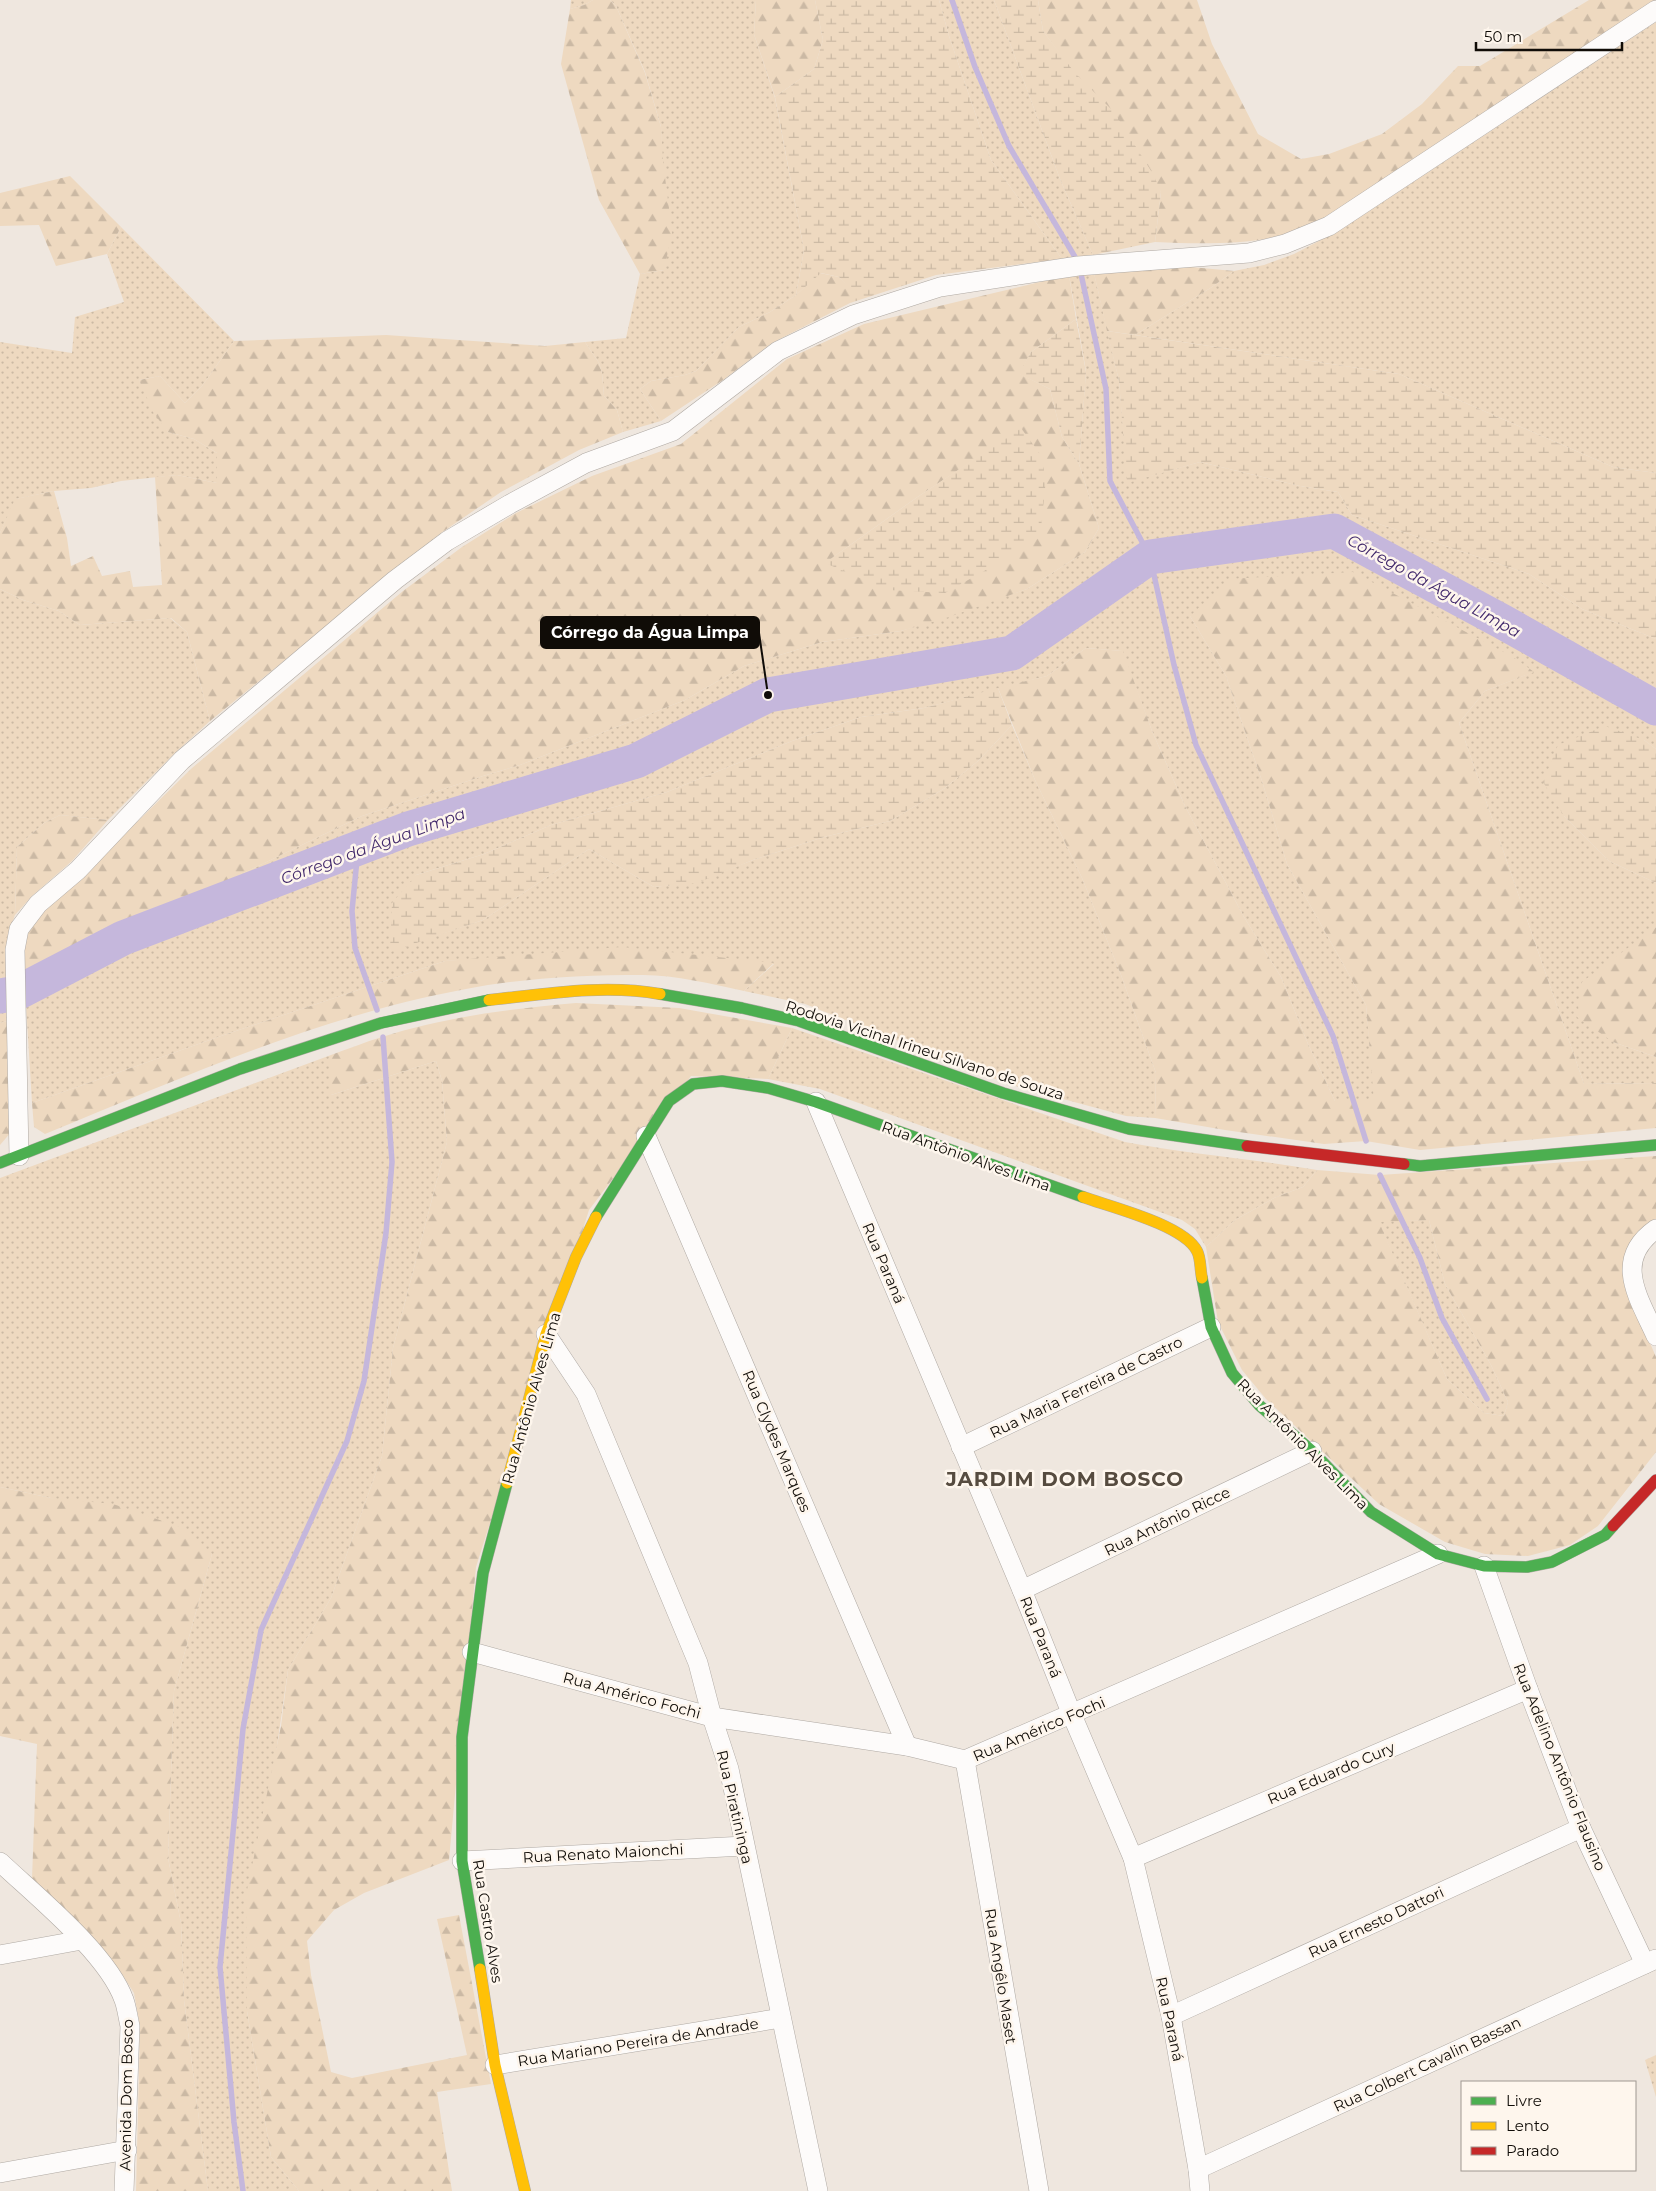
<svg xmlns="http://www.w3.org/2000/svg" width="1656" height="2191" font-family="Montserrat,sans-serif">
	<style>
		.grass { fill: url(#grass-dots) }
		.forest { fill: url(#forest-firs); fill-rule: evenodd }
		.wetland { fill: url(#wetland-marsh) }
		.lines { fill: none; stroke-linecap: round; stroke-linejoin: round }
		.stream { stroke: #c5b7dc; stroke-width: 5.5 }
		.river { stroke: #c5b7dc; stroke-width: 35 }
		.street-casing { stroke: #afa9a3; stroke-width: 20 }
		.fast-casing { stroke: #afa9a3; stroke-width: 12 }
		.slow-casing { stroke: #afa9a3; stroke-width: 12 }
		.jam-casing { stroke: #afa9a3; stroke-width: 12 }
		.street { stroke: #fdfbfa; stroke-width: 19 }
		.fast { stroke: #4caf50; stroke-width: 11 }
		.slow { stroke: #ffc107; stroke-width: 11 }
		.jam { stroke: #c62828; stroke-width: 11 }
		.labels { text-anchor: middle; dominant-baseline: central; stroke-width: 5; stroke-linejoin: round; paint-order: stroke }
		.street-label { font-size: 15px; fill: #100c07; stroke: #fef6ed }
		.water-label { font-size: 16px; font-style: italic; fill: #41286b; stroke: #fef6ed }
		.district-label { font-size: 20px; font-weight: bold; letter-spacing: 1px; fill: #564b3f; stroke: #fef6ed }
		.leader { fill: none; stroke: #100c07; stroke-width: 2 }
		.callout-dot { fill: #100c07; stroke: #fef6ed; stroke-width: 2 }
		.callout { fill: #100c07; stroke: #100c07; stroke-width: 2 }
		.callout-label { font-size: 16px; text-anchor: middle; font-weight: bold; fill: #fff }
	</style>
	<defs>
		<pattern id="grass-dots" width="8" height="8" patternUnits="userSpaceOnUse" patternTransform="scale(1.25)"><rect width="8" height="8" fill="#eed9c0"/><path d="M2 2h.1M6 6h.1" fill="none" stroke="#cbb9a4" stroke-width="1.8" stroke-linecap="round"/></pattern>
		<pattern id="forest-firs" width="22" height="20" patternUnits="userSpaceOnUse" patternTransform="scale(1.25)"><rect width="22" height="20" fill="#eed9c0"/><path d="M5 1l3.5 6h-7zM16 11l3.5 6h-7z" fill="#cbb9a4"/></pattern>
		<pattern id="wetland-marsh" width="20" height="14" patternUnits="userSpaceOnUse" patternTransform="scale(1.25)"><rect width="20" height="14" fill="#eed9c0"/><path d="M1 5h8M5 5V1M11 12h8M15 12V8" fill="none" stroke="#cbb9a4"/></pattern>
	</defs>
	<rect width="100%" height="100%" fill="#efe7df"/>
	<!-- grass -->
	<g class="grass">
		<path d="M571,0H593L584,5L570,9Z"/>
		<path d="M610,0H756L754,34L775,98L804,250L796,295L770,312L739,327L696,371L685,375L651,381L640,389L661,421L623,432L617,410L604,396L602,373L599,363L585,342L626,338L640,274L664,270L661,127L645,72L616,6Z"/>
		<path d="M939,0H994L1060,179L1093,255L1062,259L991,160L949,36Z"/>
		<path d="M1656,22V473L1613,467L1399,374L1135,335L1212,287L1234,271L1264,265L1294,254L1342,229Z"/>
		<path d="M121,227L234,341L202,386L185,403L160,376L139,380L168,432L194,439L217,453V483L177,475L121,481L91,488L54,491L16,499L0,533V342L72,353L75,317L124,302L107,254Z"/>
		<path d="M1094,273L1119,381L1128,482L1200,462L1300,486L1338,492L1352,515L1529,574L1582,609L1656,639V749L1644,740L1564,816L1609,861L1656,883V927L1640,941L1613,1042L1656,1057V1083L1584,1084L1459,723L1485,691L1533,672L1190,616L1226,676L1262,781L1287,864L1366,1005L1375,1101H1335L1308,1044L1281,977L1244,917L1185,806L1152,731L1122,651L1086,648L1047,676L924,708L861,717L792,741L667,792L551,825L484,854L416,875L390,951L483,920L589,849L654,887L697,882L753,860L824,837L890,821L945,788L978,761L1012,725L1035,780L1082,878L1121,975L1156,1073L1155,1118L1126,1116L1008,1084L805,1004L744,991L774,964L507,958L445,961L221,1036L32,1103L24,972L155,911L227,881L362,816L483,776L520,765L685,700L744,666L822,642L901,631L1027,589L1085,552L1099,528L1079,464L1086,371L1069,275Z"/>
		<path d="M0,589L23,600L59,611L80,625L170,618L187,632L210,721L176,752L108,820L60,815L44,823L17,847L15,915L8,934L7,952L11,1020L0,1023Z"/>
		<path d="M792,1028L1125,1142C1189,1154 1253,1159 1317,1170L1303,1187L1276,1197L1235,1220L1206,1247L1195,1229L1182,1220L820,1089L768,1079Z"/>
		<path d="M331,1055V1095L436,1061L442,1081L447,1142L393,1348L382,1456L331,1598L288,1670L247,1954V2011L271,2157L299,2191H208L184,2000L181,1923L168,1858L174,1691L212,1554L51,1498L0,1487V1178Z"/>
		<path d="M1429,1220L1445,1284L1491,1365L1508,1402L1504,1416L1484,1413L1447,1379L1378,1221Z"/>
		<path d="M1656,2055V2097L1645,2060Z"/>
	</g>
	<!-- forest -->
	<g class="forest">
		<path d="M593,0H610L616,6L645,73L661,127L663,161L672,233L664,270L640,274L599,200L561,64L570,9L584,5Z"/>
		<path d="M756,0H815L823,40L814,69L775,97L754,34Z"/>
		<path d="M1038,0H1197L1212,44L1258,134L1301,159L1329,154L1382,134L1422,104L1458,66H1480L1589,0H1656L1325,221C1311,225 1298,231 1285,235C1242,245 1199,244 1155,242L1161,192L1043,31Z"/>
		<path d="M70,176L121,227L107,254L56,266L39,225L0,226V193Z"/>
		<path d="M1191,267L1234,271L1212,287L1135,335L1107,331L1094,273Z"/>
		<path d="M820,273L839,277L851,288L850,303L772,343L723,380L661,421L640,389L651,381L685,375L696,371L739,327L770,312L796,295Z"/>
		<path d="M1069,275L1076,319L1031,352L1020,374L1050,389L1062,437L1079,464L1099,528L1085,552L1027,589L949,617L901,631L822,642L744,666L685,700L520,765L483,776L362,816L227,881L155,911L24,972L21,951L25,934L42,911L83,875L192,768L403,591L462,547L516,513L592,476L681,444L787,359L864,324ZM1021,429L825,563L916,498Z"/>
		<path d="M386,335L545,346L585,342L599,363L602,373L604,396L617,410L623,432L579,450L501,492L441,533L210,721L187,632L171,618L80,625L59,611L23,600L0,589V533L15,499L54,491L67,538L71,566L93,556L102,576L130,571L133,587L162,585L155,477L177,475L217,483V453L194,439L168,432L153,412L139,380L160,376L185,403L202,386L234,341Z"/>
		<path d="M1353,572L1513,657L1534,672L1485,691L1459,723L1584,1084L1656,1083V1128L1420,1150L1366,1141L1324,1144L1225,1130L1155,1118L1156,1073L1121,975L1082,878L1035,780L998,688L1047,676L1086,648L1123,651L1152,731L1185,806L1244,917L1281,977L1308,1044L1335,1101H1374L1366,1005L1287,864L1262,781L1226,676L1190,616L1230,579Z"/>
		<path d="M60,815L108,820L72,861L32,896L15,915L17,847L44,823Z"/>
		<path d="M1656,927V1057L1613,1042L1577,1017L1582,982Z"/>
		<path d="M622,947L774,963L744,991C711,984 676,975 643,975C584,975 523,978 466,989C319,1016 182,1078 45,1134L34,1127L32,1103L221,1036L445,961Z"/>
		<path d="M576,1003L679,1008L792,1028L768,1079L691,1076L589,1210L476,1567L449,1860L364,1893L334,1910L307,1941L311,1975L331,2072L352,2078L467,2055L437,1919L459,1915L491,2084L437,2092L452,2191H299L271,2157L247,2011L246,1895L281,1726L288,1670L331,1598L382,1456L393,1348L447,1142L442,1081L436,1061L331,1095V1055C348,1049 365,1042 382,1037C444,1017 511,1009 576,1003Z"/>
		<path d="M11,1020L12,1131L0,1145V1023Z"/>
		<path d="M1656,1156V1221L1627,1252L1622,1270L1628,1292L1656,1357V1452L1598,1526L1570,1545L1528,1556L1485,1554L1445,1542L1379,1504L1266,1399L1242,1370L1218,1322L1206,1247L1235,1220L1276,1197L1303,1187L1317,1170L1380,1175ZM1429,1220L1445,1284L1491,1365L1508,1402L1504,1416L1484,1413L1447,1379L1379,1222Z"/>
		<path d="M0,1487L51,1498L113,1504L186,1529L212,1554L174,1691L168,1858L181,1923L184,2000L208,2191H136L140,2027L134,1993L118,1968L93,1938L32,1879L37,1744L0,1736Z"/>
	</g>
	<!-- wetland -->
	<g class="wetland">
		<path d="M815,0H939L949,36L991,160L1062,259L936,275L850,303V288L839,277L821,273L796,295L804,250L775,97L814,69L823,40Z"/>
		<path d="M994,0H1038L1043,31L1075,73L1114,112L1153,174L1161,192L1155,242L1093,255L1060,179Z"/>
		<path d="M1076,319L1086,372L1079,464L1062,437L1050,389L1019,374L1031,352Z"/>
		<path d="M1107,331L1399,374L1613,467L1656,473V639L1582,609L1529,574L1352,515L1338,492L1300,486L1200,462L1127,483L1119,381Z"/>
		<path d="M1021,428L1040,454L1046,479L1041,528L1009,557L945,593L888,590L825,563L916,498Z"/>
		<path d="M998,688L1012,725L978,761L945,788L890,821L824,837L753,860L697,883L654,887L589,849L483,920L390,952L392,903L416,875L484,854L551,825L667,792L792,741L861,717L924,708Z"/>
		<path d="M1605,726L1644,740L1656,749V883L1609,861L1564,816L1543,782L1558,745Z"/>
	</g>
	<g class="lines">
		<!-- stream -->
		<g class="stream">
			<path d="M952,0L975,67L1009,146L1075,257"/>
			<path d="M1081,274L1106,389L1110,481L1150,557L1174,665L1196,745L1333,1036L1366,1141"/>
			<path d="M358,849L352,911L355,948L377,1010"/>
			<path d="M1380,1175L1420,1258L1442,1318L1487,1399"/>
			<path d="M243,2191L234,2122L220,1967L243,1729L261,1630L347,1441L364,1381L386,1233L392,1162L383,1037"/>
		</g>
		<!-- river -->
		<path class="river" d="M0,996L17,993L123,938L408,829L636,761L768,695L1012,653L1150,557L1334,531L1503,622L1656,708"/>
		<defs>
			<g id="street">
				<path d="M816,1102L1022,1590L1072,1715L1133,1858L1171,2016L1198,2169L1200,2191"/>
				<path d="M646,1136L907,1746"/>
				<path d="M19,1156L15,950L19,929L38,904L78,870L182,760L395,580L447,541L510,504L586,463L673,431L778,351L853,315L940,287L1078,266L1249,253L1285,244L1329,226L1656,10"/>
				<path d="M1656,1229C1612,1260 1639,1298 1656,1336"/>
				<path d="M546,1334L586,1394L698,1663L712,1717L729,1769L818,2191"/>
				<path d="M961,1447L1211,1327"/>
				<path d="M1484,1566L1528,1689L1581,1828L1645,1964"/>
				<path d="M1022,1590L1312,1451"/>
				<path d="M472,1652L712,1717L907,1746L965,1760L1438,1554"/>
				<path d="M965,1760L1039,2191"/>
				<path d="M1133,1858L1528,1689"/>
				<path d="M462,1861L744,1846"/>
				<path d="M0,1862C36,1896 108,1954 124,2000C127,2008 128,2018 130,2026L124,2191"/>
				<path d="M0,1955L82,1940"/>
				<path d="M1171,2016L1581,1828"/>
				<path d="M495,2065L781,2018"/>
				<path d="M1198,2169L1656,1959"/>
				<path d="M0,2173L127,2150"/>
			</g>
			<g id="fast">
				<path d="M660,994L742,1008L799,1021L1003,1093L1129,1129L1247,1146"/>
				<path d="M0,1163L240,1069L381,1023L489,1000"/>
				<path d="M1404,1164L1420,1166L1656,1145"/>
				<path d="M596,1217L669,1101L693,1084L722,1081L768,1088L816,1102L1083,1197"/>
				<path d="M1202,1278L1211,1327L1232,1373L1259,1405L1312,1451L1371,1512L1438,1554L1484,1566L1527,1567L1552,1562L1605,1535L1613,1526"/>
				<path d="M480,1969L462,1861V1737L483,1573L507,1483"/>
			</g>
			<g id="slow">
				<path d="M489,1000C545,994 604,984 660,994"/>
				<path d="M1083,1197C1111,1207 1184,1225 1197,1251C1201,1258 1200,1270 1202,1278"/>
				<path d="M507,1483L546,1334L576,1257L596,1217"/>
				<path d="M480,1969L495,2065L525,2191"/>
			</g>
			<g id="jam">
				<path d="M1247,1146L1404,1164"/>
				<path d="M1613,1526L1656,1480"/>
			</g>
		</defs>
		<!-- street casing -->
		<use href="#street" class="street-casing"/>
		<!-- fast casing -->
		<use href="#fast" class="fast-casing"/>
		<!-- slow casing -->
		<use href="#slow" class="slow-casing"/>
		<!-- jam casing -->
		<use href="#jam" class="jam-casing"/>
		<!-- street -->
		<use href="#street" class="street"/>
		<!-- fast -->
		<use href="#fast" class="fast"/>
		<!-- slow -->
		<use href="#slow" class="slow"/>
		<!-- jam -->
		<use href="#jam" class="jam"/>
	</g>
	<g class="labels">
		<!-- street labels -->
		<g class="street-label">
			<text transform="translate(925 1050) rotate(18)">Rodovia Vicinal Irineu Silvano de Souza</text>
			<text transform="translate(966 1156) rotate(20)">Rua Antônio Alves Lima</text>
			<text transform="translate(884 1263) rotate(67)">Rua Paraná</text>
			<text transform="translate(1086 1387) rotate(-26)">Rua Maria Ferreira de Castro</text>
			<text transform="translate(531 1398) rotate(-74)">Rua Antônio Alves Lima</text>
			<text transform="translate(777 1441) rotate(67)">Rua Clydes Marques</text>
			<text transform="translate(1303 1444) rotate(45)">Rua Antônio Alves Lima</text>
			<text transform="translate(1167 1521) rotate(-26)">Rua Antônio Ricce</text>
			<text transform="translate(1041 1637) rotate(68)">Rua Paraná</text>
			<text transform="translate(632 1695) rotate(15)">Rua Américo Fochi</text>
			<text transform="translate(1039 1729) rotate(-23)">Rua Américo Fochi</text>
			<text transform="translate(1560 1767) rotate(68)">Rua Adelino Antônio Flausino</text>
			<text transform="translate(1331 1773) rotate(-23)">Rua Eduardo Cury</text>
			<text transform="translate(735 1807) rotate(77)">Rua Piratininga</text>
			<text transform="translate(603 1853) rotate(-3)">Rua Renato Maionchi</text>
			<text transform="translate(488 1921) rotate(81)">Rua Castro Alves</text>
			<text transform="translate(1376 1922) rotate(-25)">Rua Ernesto Dattori</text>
			<text transform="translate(1001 1976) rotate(81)">Rua Angêlo Maset</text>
			<text transform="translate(1170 2019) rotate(78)">Rua Paraná</text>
			<text transform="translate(638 2042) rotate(-9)">Rua Mariano Pereira de Andrade</text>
			<text transform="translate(1427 2064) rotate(-25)">Rua Colbert Cavalin Bassan</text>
			<text transform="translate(126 2095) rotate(-89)">Avenida Dom Bosco</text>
		</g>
		<!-- water labels -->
		<g class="water-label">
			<text transform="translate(1434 586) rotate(29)">Córrego da Água Limpa</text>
			<text transform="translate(373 846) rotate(-20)">Córrego da Água Limpa</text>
		</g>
		<!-- district labels -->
		<g class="district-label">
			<text x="1065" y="1479">JARDIM DOM BOSCO</text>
		</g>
	</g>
	<!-- callouts -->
	<path class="leader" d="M768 695L759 633"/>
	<circle class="callout-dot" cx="768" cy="695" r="5"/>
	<rect class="callout" x="541" y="617" width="218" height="31" rx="5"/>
	<g class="callout-label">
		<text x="650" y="638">Córrego da Água Limpa</text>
	</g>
	<!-- legend -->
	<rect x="1461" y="2081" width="175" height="90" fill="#fef6ed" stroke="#9f9891"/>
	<rect x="1471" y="2097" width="25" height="8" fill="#4caf50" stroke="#9f9891"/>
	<text x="1506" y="2106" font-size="15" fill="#100c07">Livre</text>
	<rect x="1471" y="2122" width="25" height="8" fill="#ffc107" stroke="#9f9891"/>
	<text x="1506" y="2131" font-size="15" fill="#100c07">Lento</text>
	<rect x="1471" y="2147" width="25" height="8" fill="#c62828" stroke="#9f9891"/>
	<text x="1506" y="2156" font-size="15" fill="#100c07">Parado</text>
	<!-- scale -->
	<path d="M1476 42v8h146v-8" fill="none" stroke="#100c07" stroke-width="2.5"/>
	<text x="1484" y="42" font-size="15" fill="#100c07" stroke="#fef6ed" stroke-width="4" paint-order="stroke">50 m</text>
</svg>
